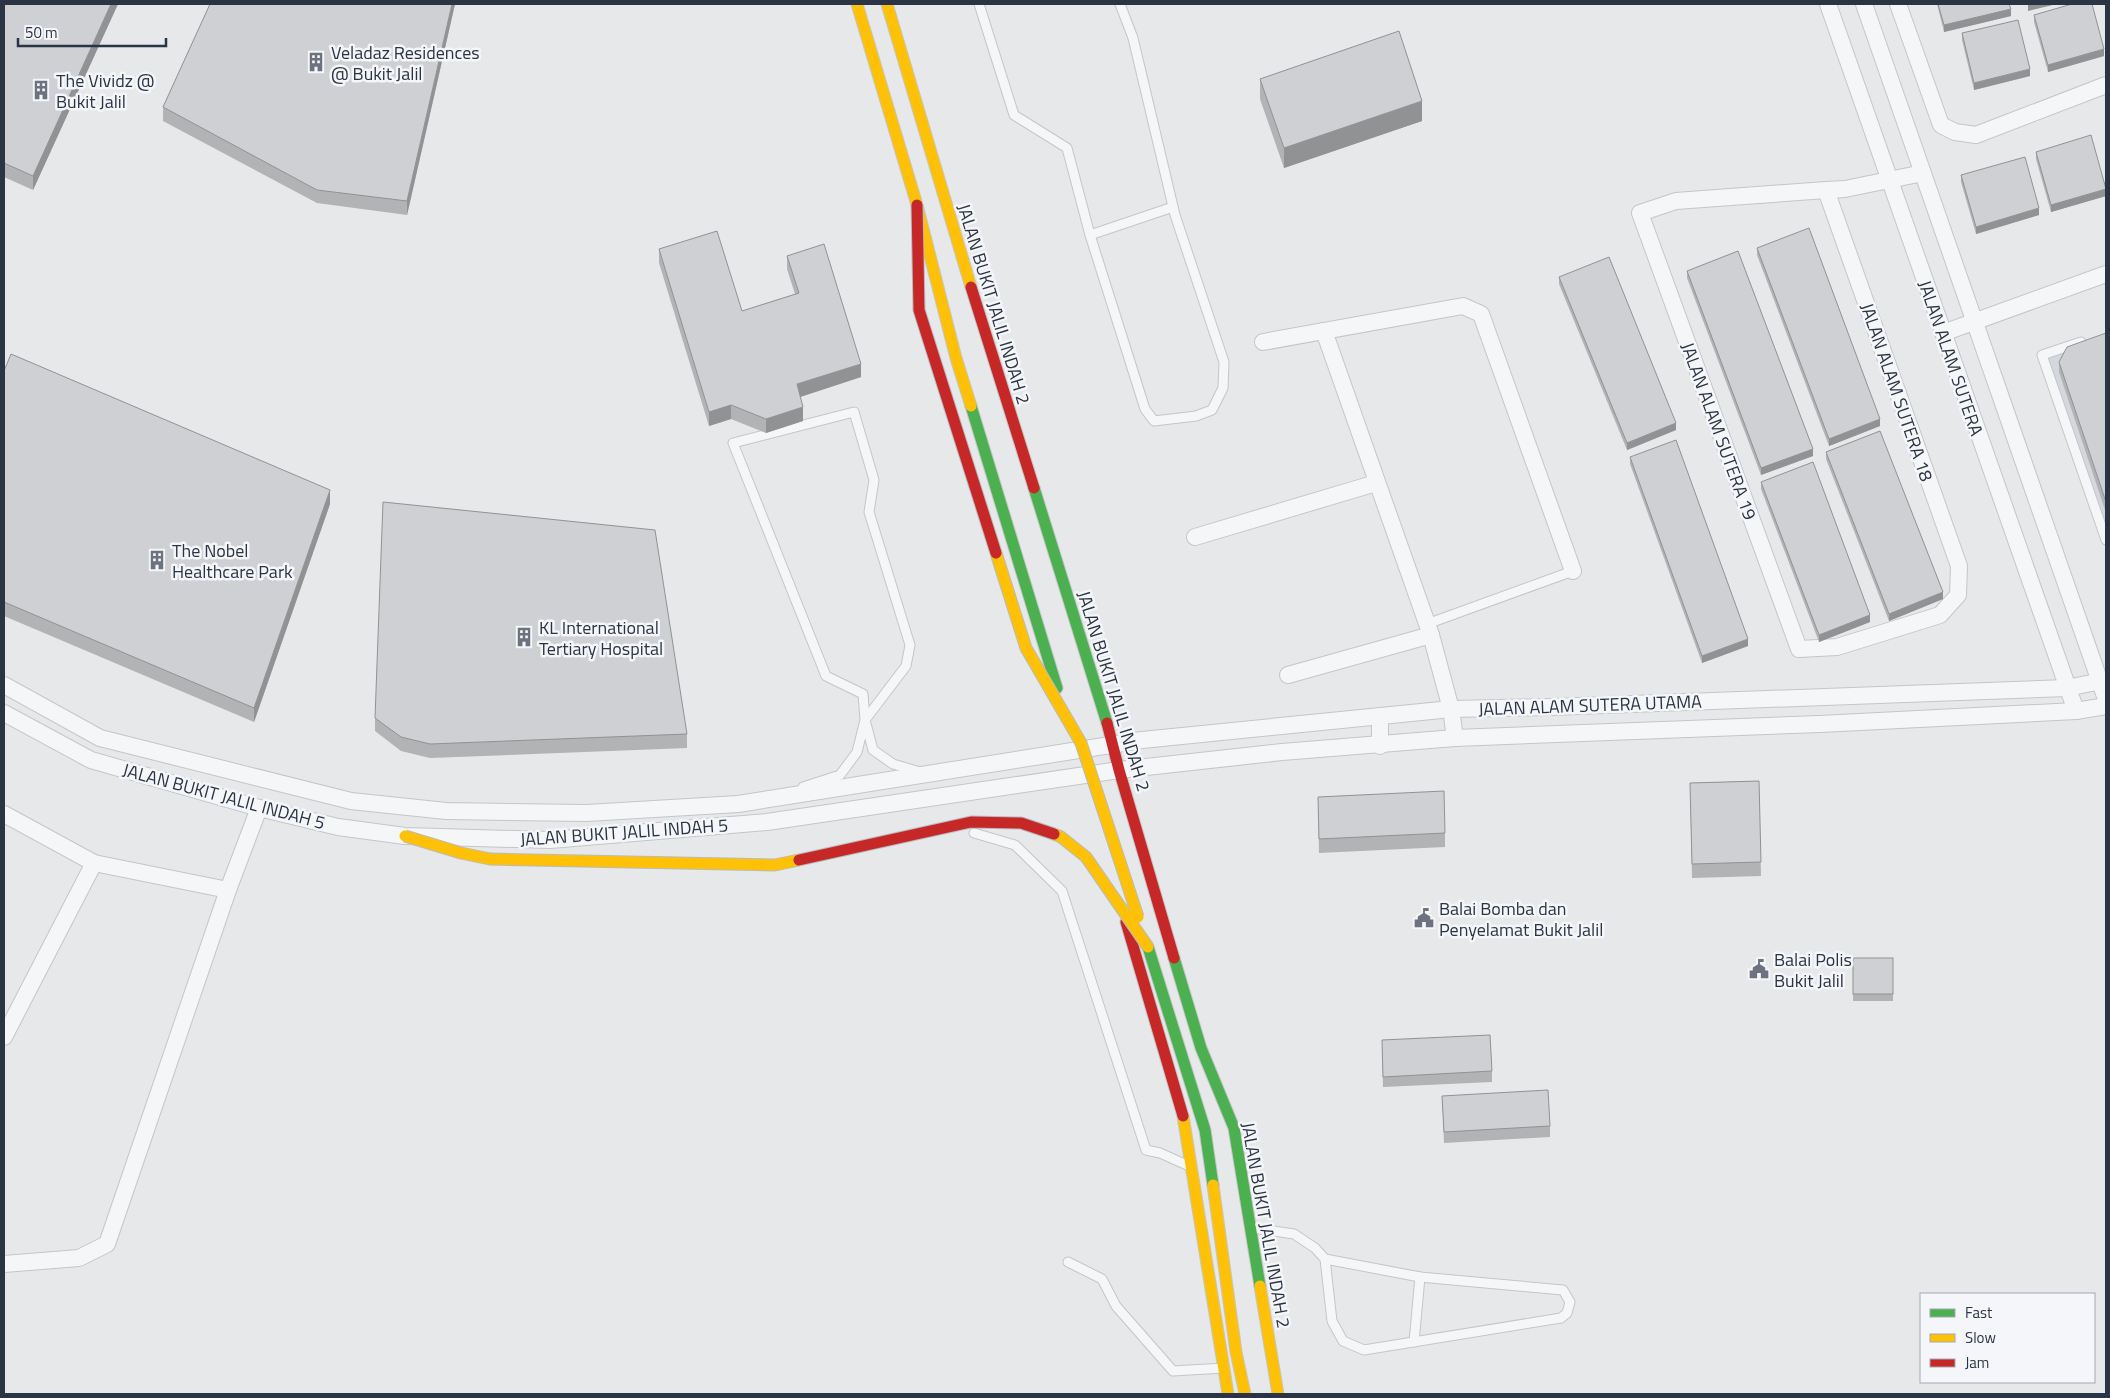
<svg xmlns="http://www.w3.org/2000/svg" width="2110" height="1398" font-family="'Titillium Web',sans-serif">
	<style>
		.built { fill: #d4d7dd }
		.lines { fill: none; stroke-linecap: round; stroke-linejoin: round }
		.lane-casing { stroke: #c4c6c8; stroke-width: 11 }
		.street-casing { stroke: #c4c6c8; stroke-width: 18 }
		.fast-casing { stroke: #c4c6c8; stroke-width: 13 }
		.slow-casing { stroke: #c4c6c8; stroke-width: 13 }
		.jam-casing { stroke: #c4c6c8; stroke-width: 13 }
		.lane { stroke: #f5f6f7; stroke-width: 9 }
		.street { stroke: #f5f6f7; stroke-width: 16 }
		.fast { stroke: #4caf50; stroke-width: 11 }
		.slow { stroke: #ffc107; stroke-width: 11 }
		.jam { stroke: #c62828; stroke-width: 11 }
		.slow-bridge-casing { stroke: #b8bbbf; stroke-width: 13; stroke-linecap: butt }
		.jam-bridge-casing { stroke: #b8bbbf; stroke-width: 13; stroke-linecap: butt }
		.slow-bridge { stroke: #ffc107; stroke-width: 11 }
		.jam-bridge { stroke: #c62828; stroke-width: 11 }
		.wall { fill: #b1b3b5 }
		.shaded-wall { fill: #909294 }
		.building { fill: #ced0d3; stroke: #909294 }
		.labels { text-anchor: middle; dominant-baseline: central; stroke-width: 5; stroke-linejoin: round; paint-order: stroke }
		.poi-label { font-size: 18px; fill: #2b3445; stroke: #f4f6f9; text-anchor: start }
		.street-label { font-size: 18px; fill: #2b3445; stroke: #f4f6f9 }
	</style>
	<rect width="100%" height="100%" fill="#e6e8ea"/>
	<!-- built -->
	<path class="built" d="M2106,339V525L2047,358Z"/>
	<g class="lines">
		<defs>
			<g id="lane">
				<path d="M979,4L1014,115L1067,148L1090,235L1145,409L1154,421L1196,416L1212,410L1223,388L1224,362L1175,215L1133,38L1120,4"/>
				<path d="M1090,235L1173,207"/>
				<path d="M2081,342L2042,355L2106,540"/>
				<path d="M1427,624L1573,571"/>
				<path d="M803,787L840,775L857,752L865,720L863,694L826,676L733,443L854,412L874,480L869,512L910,645L906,666L865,720L873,750L893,764L920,772"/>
				<path d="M974,833L1015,845L1062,891L1146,1150L1160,1153L1189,1166"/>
				<path d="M1253,1228L1294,1234L1315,1248L1325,1259L1332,1321L1343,1341L1364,1350L1561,1318L1567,1313L1570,1302L1563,1290L1420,1277L1325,1259"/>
				<path d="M1068,1262L1102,1279L1116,1306L1173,1371L1224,1368"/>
				<path d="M1414,1342L1420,1277"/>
			</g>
			<g id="street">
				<path d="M1828,4L2076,711"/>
				<path d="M1864,4L2106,699"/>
				<path d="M1898,4L1941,125L1955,132L1976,135L2106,85"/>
				<path d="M1826,190L1959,566L1958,595L1940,615L1837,647L1799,649L1640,213L1676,201L1826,190L1845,189L1923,173"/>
				<path d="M1324,331L1431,635L1451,709L1455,738"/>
				<path d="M1943,333L2106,274"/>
				<path d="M1263,342L1463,306L1481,314L1573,571"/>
				<path d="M1195,537L1376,483"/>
				<path d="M1288,675L1431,635"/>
				<path d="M4,685L100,738L351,801L446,811L587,813L738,804L1142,740L1451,709L1551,707L2067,688L2106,680"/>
				<path d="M4,713L91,760L259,808L338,827L405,836L550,840L767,822L1119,770L1282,752L1455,738L1820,724L2076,711L2106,706"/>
				<path d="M1380,716V746"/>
				<path d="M4,814L94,863L228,890"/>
				<path d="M4,1037L94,863"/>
				<path d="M4,1264L79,1258L107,1244L228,890L259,808"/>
			</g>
			<g id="fast">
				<path d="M971,406L1057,688"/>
				<path d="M1034,488L1107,723"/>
				<path d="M1148,947L1205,1130L1213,1185"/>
				<path d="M1174,958L1201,1048L1234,1128L1260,1286"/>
			</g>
			<g id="slow">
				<path d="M857,4L917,205L956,358L971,406"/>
				<path d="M887,4L971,287"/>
				<path d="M1183,1116L1228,1394"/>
				<path d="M1213,1185L1236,1352L1245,1394"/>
				<path d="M1260,1286L1278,1394"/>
			</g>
			<g id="jam">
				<path d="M971,287L1034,488"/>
				<path d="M1107,723L1119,770L1174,958"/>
				<path d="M1126,922L1183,1116"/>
			</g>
		</defs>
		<!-- lane casing -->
		<use href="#lane" class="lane-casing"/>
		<!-- street casing -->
		<use href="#street" class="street-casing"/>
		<!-- fast casing -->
		<use href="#fast" class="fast-casing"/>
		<!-- slow casing -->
		<use href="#slow" class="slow-casing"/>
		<!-- jam casing -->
		<use href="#jam" class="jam-casing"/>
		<!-- lane -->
		<use href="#lane" class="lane"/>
		<!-- street -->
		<use href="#street" class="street"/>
		<!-- fast -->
		<use href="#fast" class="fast"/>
		<!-- slow -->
		<use href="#slow" class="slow"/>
		<!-- jam -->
		<use href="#jam" class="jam"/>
		<defs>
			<g id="slow-bridge">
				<path d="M996,553L1026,648L1081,743L1138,917"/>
				<path d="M1054,834L1061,837L1086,857L1148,947"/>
				<path d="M405,836L461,853L490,859L775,865L799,860"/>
			</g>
			<g id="jam-bridge">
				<path d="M917,205L919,310L996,553"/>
				<path d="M799,860L971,822L1021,823L1054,834"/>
			</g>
		</defs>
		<!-- slow-bridge casing -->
		<use href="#slow-bridge" class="slow-bridge-casing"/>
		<!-- jam-bridge casing -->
		<use href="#jam-bridge" class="jam-bridge-casing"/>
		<!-- slow-bridge -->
		<use href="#slow-bridge" class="slow-bridge"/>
		<!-- jam-bridge -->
		<use href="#jam-bridge" class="jam-bridge"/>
	</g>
	<!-- wall -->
	<g class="wall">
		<path d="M4,4H118L33,190L4,177Z"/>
		<path d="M210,4H455L407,215L317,203L163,121V107Z"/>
		<path d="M1937,4H2009L2011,16L1944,32Z"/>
		<path d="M2034,15L2104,56L2048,72L2034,22Z"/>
		<path d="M1962,33L2030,76L1974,90L1962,40Z"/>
		<path d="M1260,79L1422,121L1284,168L1260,99Z"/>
		<path d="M2036,152L2106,187V196L2051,212L2036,159Z"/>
		<path d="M1961,175L2039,215L1976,234L1961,182Z"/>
		<path d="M1757,248L1880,426L1829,446L1757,255Z"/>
		<path d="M659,249L742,311L795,294L787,269V256L861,377L800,397L803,421L766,433L731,419L709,426L659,263Z"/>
		<path d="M1687,271L1813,456L1761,475L1687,278Z"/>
		<path d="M1559,277L1676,430L1627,450L1559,284Z"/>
		<path d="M2106,333V513L2059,372V362Z"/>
		<path d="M4,371L330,504L254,722L4,616Z"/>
		<path d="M1826,452L1943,599L1889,621L1826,459Z"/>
		<path d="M1630,457L1748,646L1702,663L1630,464Z"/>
		<path d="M1761,482L1870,622L1819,642L1761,489Z"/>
		<path d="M375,718L687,734V748L430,758L401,751L375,731Z"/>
		<path d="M1759,781L1761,876L1692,878L1690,783Z"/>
		<path d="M1318,797L1445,833V847L1319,853Z"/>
		<rect x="1853" y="958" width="40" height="43"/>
		<path d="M1382,1040L1492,1071V1082L1383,1087Z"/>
		<path d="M1442,1096L1550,1126V1137L1444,1143Z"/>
	</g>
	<!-- shaded-wall -->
	<g class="shaded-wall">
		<path d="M111,4H118L33,190V176Z"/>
		<path d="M452,4H455L407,215V201Z"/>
		<path d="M2028,4H2057L2028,11Z"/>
		<path d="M2011,9V16L1944,32V25Z"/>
		<path d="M2104,49V56L2048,72V65Z"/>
		<path d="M2030,69V76L1974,90V83Z"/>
		<path d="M1422,101V121L1284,168V148Z"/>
		<path d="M2106,189V196L2051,212V205Z"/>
		<path d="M2039,208V215L1976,234V227Z"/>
		<path d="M861,364V377L797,398V384Z"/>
		<path d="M731,405V419L709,426V412Z"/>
		<path d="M803,407V421L766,433V419Z"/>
		<path d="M1880,419V426L1829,446V439Z"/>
		<path d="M1676,423V430L1627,450V443Z"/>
		<path d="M1813,449V456L1761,475V468Z"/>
		<path d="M330,490V504L254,722V708Z"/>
		<path d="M1943,592V599L1889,621V614Z"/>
		<path d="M1870,615V622L1819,642V635Z"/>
		<path d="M1748,639V646L1702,663V656Z"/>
	</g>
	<!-- building -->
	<g class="building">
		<path d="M4,4H111L33,176L4,163Z"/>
		<path d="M210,4H452L407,201L317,190L163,107Z"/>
		<path d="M1938,4H2009L2011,9L1944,25Z"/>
		<path d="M2072,4H2092L2104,49L2048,65L2034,15Z"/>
		<path d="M2018,20L2030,69L1974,83L1962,33Z"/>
		<path d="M1399,31L1422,101L1284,148L1260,79Z"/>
		<path d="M2091,135L2106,189L2051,205L2036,152Z"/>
		<path d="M2025,157L2039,208L1976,227L1961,175Z"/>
		<path d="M1809,228L1880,419L1829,439L1757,248Z"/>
		<path d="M717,231L742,311L799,293L787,256L824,244L861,364L797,384L803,407L766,419L731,405L709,412L659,249Z"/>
		<path d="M1738,251L1813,449L1761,468L1687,271Z"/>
		<path d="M1609,257L1676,423L1627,443L1559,277Z"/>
		<path d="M2106,333V502L2059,362L2067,347Z"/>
		<path d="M11,354L330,490L254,708L4,602V371Z"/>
		<path d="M1880,431L1943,592L1889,614L1826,452Z"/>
		<path d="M1676,440L1748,639L1702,656L1630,457Z"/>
		<path d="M1813,462L1870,615L1819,635L1761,482Z"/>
		<path d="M383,502L655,530L687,734L430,744L401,737L375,718Z"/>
		<path d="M1759,781L1761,862L1692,864L1690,783Z"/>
		<path d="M1444,791L1445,833L1319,839L1318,797Z"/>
		<rect x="1853" y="958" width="40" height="36"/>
		<path d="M1490,1035L1492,1071L1383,1077L1382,1040Z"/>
		<path d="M1548,1090L1550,1126L1444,1132L1442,1096Z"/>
	</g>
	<!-- icons -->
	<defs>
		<symbol id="building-bare" viewBox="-9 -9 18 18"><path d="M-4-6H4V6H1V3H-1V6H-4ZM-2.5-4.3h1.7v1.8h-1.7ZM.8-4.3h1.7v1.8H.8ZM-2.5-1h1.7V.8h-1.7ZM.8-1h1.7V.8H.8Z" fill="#6c737f" stroke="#f4f6f9" stroke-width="2.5" paint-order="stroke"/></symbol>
		<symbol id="civic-bare" viewBox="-9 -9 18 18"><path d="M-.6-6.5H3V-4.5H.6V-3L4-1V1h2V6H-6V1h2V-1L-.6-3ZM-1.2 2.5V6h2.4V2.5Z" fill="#6c737f" stroke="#f4f6f9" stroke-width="2.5" paint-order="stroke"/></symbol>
	</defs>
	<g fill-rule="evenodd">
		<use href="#building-bare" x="302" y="48" width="28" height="28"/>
		<use href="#building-bare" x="27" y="76" width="28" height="28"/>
		<use href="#building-bare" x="143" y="546" width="28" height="28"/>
		<use href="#building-bare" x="510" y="623" width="28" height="28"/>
		<use href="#civic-bare" x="1410" y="904" width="28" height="28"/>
		<use href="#civic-bare" x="1745" y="955" width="28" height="28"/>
	</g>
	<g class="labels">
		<!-- poi labels -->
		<g class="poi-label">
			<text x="331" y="52">Veladaz Residences<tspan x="331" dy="21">@ Bukit Jalil</tspan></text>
			<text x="56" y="80">The Vividz @<tspan x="56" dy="21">Bukit Jalil</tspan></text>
			<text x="172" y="550">The Nobel<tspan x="172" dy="21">Healthcare Park</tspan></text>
			<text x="539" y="627">KL International<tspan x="539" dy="21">Tertiary Hospital</tspan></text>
			<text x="1439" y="908">Balai Bomba dan<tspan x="1439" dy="21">Penyelamat Bukit Jalil</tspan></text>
			<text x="1774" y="959">Balai Polis<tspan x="1774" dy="21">Bukit Jalil</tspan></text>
		</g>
		<!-- street labels -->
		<g class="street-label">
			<text transform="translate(994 304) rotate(73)">JALAN BUKIT JALIL INDAH 2</text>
			<text transform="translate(1951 358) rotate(71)">JALAN ALAM SUTERA</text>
			<text transform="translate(1897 392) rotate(71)">JALAN ALAM SUTERA 18</text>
			<text transform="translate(1719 431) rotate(70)">JALAN ALAM SUTERA 19</text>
			<text transform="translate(1114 691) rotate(73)">JALAN BUKIT JALIL INDAH 2</text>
			<text transform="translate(1590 705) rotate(-2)">JALAN ALAM SUTERA UTAMA</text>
			<text transform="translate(224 796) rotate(15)">JALAN BUKIT JALIL INDAH 5</text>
			<text transform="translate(624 832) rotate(-4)">JALAN BUKIT JALIL INDAH 5</text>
			<text transform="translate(1266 1225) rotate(80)">JALAN BUKIT JALIL INDAH 2</text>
		</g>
	</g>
	<!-- border -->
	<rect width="2110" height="1398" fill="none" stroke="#2b3445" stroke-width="10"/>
	<!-- legend -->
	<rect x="1920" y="1293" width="175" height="90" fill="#f4f6f9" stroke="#a4a8b1"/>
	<rect x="1930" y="1309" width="25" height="8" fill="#4caf50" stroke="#a4a8b1"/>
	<text x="1965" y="1318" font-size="15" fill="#2b3445">Fast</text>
	<rect x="1930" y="1334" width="25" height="8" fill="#ffc107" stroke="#a4a8b1"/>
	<text x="1965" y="1343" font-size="15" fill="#2b3445">Slow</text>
	<rect x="1930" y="1359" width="25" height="8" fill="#c62828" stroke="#a4a8b1"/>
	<text x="1965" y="1368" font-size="15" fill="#2b3445">Jam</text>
	<!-- scale -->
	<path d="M18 38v8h148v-8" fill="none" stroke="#2b3445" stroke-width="2.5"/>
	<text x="25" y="38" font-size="15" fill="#2b3445" stroke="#f4f6f9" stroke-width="4" paint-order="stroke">50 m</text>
</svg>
